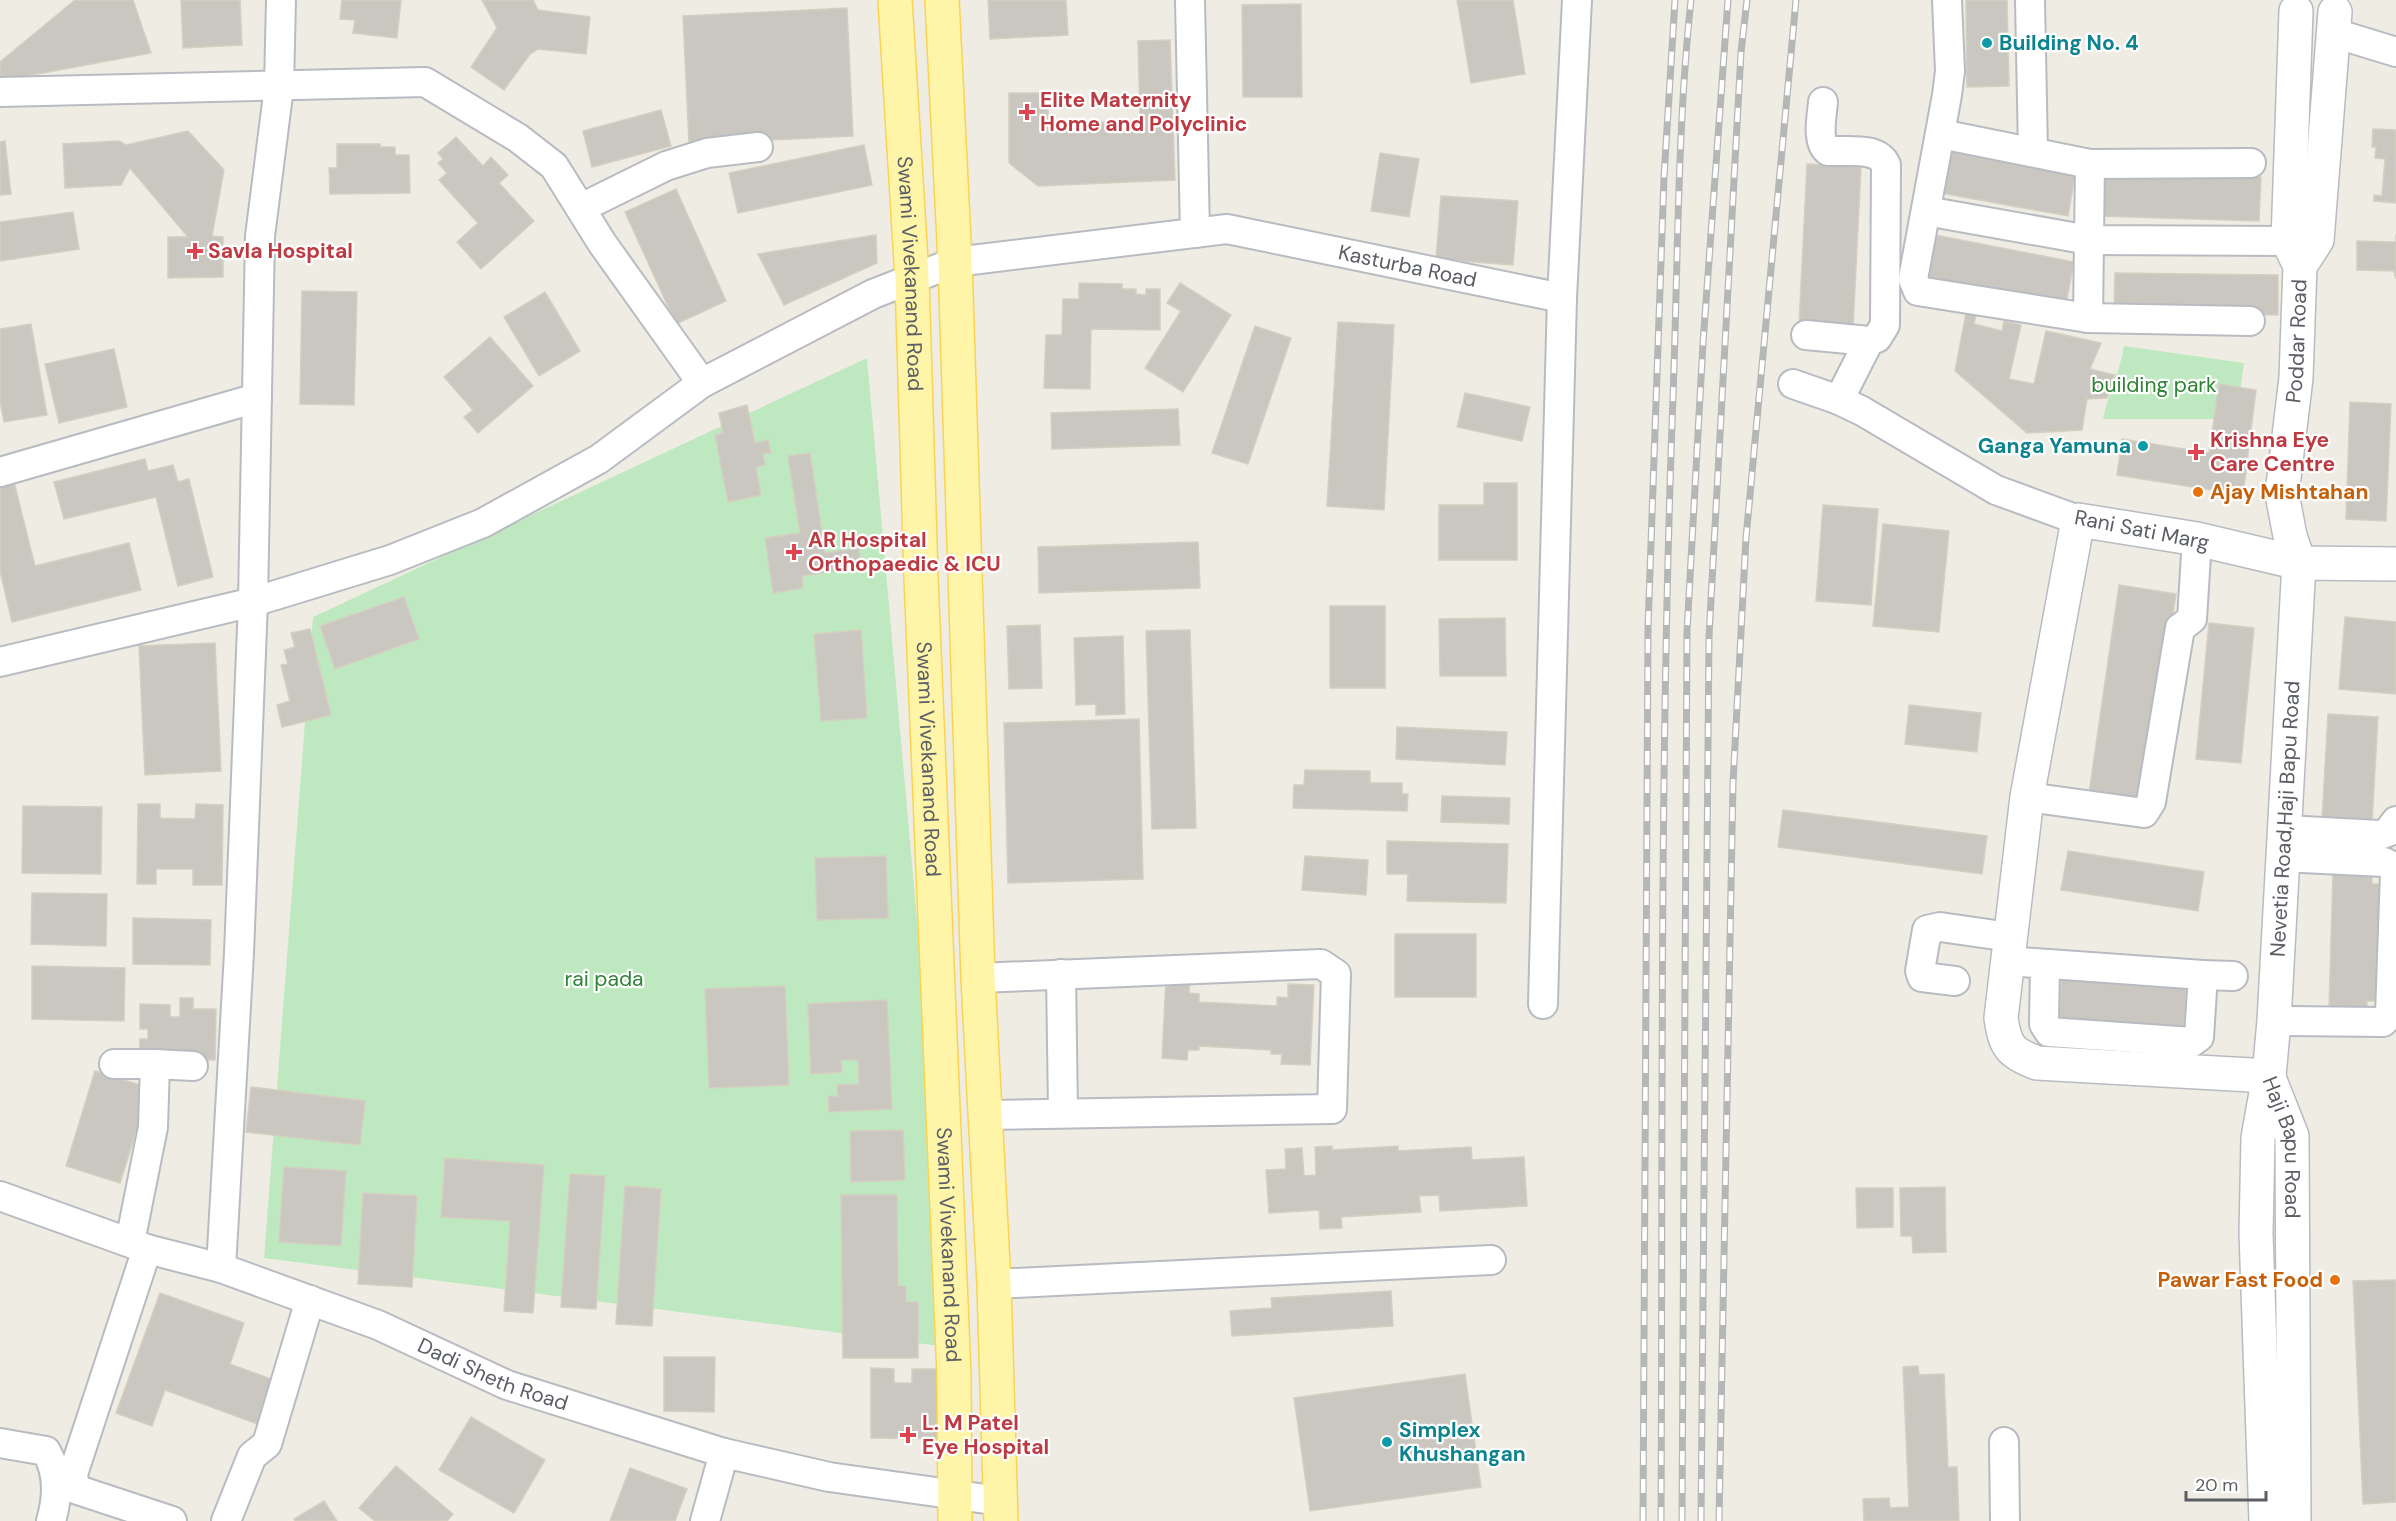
<svg xmlns="http://www.w3.org/2000/svg" width="2396" height="1521" font-family="'DM Sans',sans-serif">
	<style>
		.green { fill: #bee9c0 }
		.building { fill: #cac7c0; stroke: #d4cfc1; stroke-width: 1.5 }
		.lines { fill: none; stroke-linecap: round; stroke-linejoin: round }
		.minor-casing { stroke: #b8bbc1; stroke-width: 32 }
		.tertiary-casing { stroke: #b8bbc1; stroke-width: 36 }
		.primary-casing { stroke: #fbd351; stroke-width: 36 }
		.minor { stroke: #fff; stroke-width: 28 }
		.tertiary { stroke: #fff; stroke-width: 33 }
		.primary { stroke: #fff5a9; stroke-width: 33 }
		.rail-casing { stroke: #b5b6b6; stroke-width: 7 }
		.rail { stroke: #fff; stroke-width: 4.5; stroke-dasharray: 14; stroke-linecap: butt }
		.culture-dot { fill: #0f9aa8; stroke: #fff; stroke-width: 2 }
		.health-dot { fill: #e0444e; stroke: #fff; stroke-width: 2 }
		.food-dot { fill: #e8710a; stroke: #fff; stroke-width: 2 }
		.labels { text-anchor: middle; dominant-baseline: central; stroke-width: 4.5; stroke-linejoin: round; paint-order: stroke }
		.culture-label { font-size: 21px; font-weight: bold; fill: #0d838f; stroke: #fff; text-anchor: start }
		.health-label { font-size: 21px; font-weight: bold; fill: #be3a42; stroke: #fff; text-anchor: start }
		.street-label { font-size: 21px; fill: #5b5f65; stroke: #fff }
		.park-label { font-size: 21px; fill: #2e8235; stroke: #fff }
		.food-label { font-size: 21px; font-weight: bold; fill: #c56008; stroke: #fff; text-anchor: start }
	</style>
	<rect width="100%" height="100%" fill="#efede3"/>
	<!-- green -->
	<g class="green">
		<path d="M2124,346L2244,363L2236,419H2103C2108,393 2120,372 2124,346Z"/>
		<path d="M867,358L955,1348L264,1258L313,617Z"/>
	</g>
	<!-- building -->
	<g class="building">
		<path d="M75,0H133L151,53L0,81V62Z"/>
		<path d="M181,0H240L242,45L183,48Z"/>
		<path d="M342,0H401L397,38L353,33L355,20L340,19Z"/>
		<path d="M482,0H533L538,10L590,17L586,54L538,49L530,54L504,90L471,67L497,28Z"/>
		<path d="M988,0H1066L1068,35L990,39Z"/>
		<path d="M1457,0H1513L1525,74L1471,83Z"/>
		<path d="M1966,0H2007L2009,86L1967,87Z"/>
		<path d="M1301,4L1302,97H1243L1242,5Z"/>
		<path d="M847,8L853,136L689,144L683,16Z"/>
		<path d="M1170,40L1175,180L1038,186L1009,163V93H1048V124L1140,121L1138,41Z"/>
		<path d="M661,110L671,146L592,167L583,131Z"/>
		<path d="M2373,129L2396,130V203L2374,201V195L2382,196L2385,159L2375,158L2376,147H2372Z"/>
		<path d="M188,131L224,170L212,236L223,237V277L168,278V237H188L130,168L121,185L65,188L63,144L119,141L126,145Z"/>
		<path d="M456,137L483,166L491,157L508,175L499,183L534,221L481,269L457,242L478,223L439,180L447,173L438,163L443,159L438,153Z"/>
		<path d="M5,141L11,194L0,195V142Z"/>
		<path d="M337,144H380V147H395V155H409L410,193L330,194L329,168H337Z"/>
		<path d="M864,145L872,185L738,213L729,173Z"/>
		<path d="M1943,145L2076,169L2068,216L1935,192Z"/>
		<path d="M1380,153L1419,159L1409,217L1371,211Z"/>
		<path d="M1807,164L1861,167L1853,328L1799,325Z"/>
		<path d="M2100,172L2261,177L2259,221L2099,216Z"/>
		<path d="M676,189L726,301L676,324L625,212Z"/>
		<path d="M1441,196L1518,201L1513,265L1436,259Z"/>
		<path d="M73,212L79,249L0,261V222Z"/>
		<path d="M1930,234L2074,262L2065,308L1921,280Z"/>
		<path d="M2396,234V279L2394,271L2357,270V241L2396,242Z"/>
		<path d="M876,235L877,263L784,305L758,254Z"/>
		<path d="M2115,273L2278,275V315L2114,313Z"/>
		<path d="M1079,283L1122,284V289H1136V294L1146,295V289H1160V330L1091,329L1090,389L1044,388L1046,335H1062L1063,299H1079Z"/>
		<path d="M1180,283L1231,315L1183,392L1145,368L1181,311L1167,303Z"/>
		<path d="M302,291L357,292L354,405L300,404Z"/>
		<path d="M545,292L580,351L539,376L504,317Z"/>
		<path d="M1966,313L1976,315L1974,324L2002,331L2004,321L2021,325L2009,379L2034,384L2046,331L2101,343L2090,369L2115,375L2107,398L2087,399L2082,430L2027,433L1955,371Z"/>
		<path d="M1338,322L1394,325L1384,510L1327,506Z"/>
		<path d="M31,324L47,415L4,422L0,401V329Z"/>
		<path d="M1255,326L1291,338L1248,464L1212,453Z"/>
		<path d="M490,337L533,386L478,433L464,417L473,410L444,377Z"/>
		<path d="M114,349L127,407L59,423L45,364Z"/>
		<path d="M2219,384L2256,390L2243,495L2117,475L2122,439L2209,453Z"/>
		<path d="M1465,393L1530,407L1522,441L1457,427Z"/>
		<path d="M2350,402L2391,404L2386,521L2346,519Z"/>
		<path d="M747,405L755,443L768,440L771,453L763,454L765,465L756,467L761,495L728,502L715,435L723,433L719,413Z"/>
		<path d="M1178,409L1180,445L1052,449L1051,413Z"/>
		<path d="M810,453L825,553L859,548L861,567L802,576L803,588L773,593L765,538L800,533L788,456Z"/>
		<path d="M145,459L148,471L173,465L178,482L189,479L213,577L178,586L156,497L64,519L54,482Z"/>
		<path d="M14,482L35,566L129,543L141,590L12,622L0,571V485Z"/>
		<path d="M1484,483H1517V560H1439V505H1484Z"/>
		<path d="M1823,505L1878,509L1871,605L1816,601Z"/>
		<path d="M1883,524L1949,531L1939,632L1873,626Z"/>
		<path d="M1198,542L1200,588L1039,593L1038,547Z"/>
		<path d="M2119,585L2176,594L2145,808L2088,800Z"/>
		<path d="M404,597L419,639L335,669L320,626Z"/>
		<rect x="1330" y="606" width="55" height="82"/>
		<path d="M2345,617L2396,622V694L2339,689Z"/>
		<path d="M1505,618L1506,676H1440L1439,619Z"/>
		<path d="M2209,623L2254,628L2241,763L2196,759Z"/>
		<path d="M1040,625L1042,688L1009,689L1007,626Z"/>
		<path d="M310,629L331,715L282,727L277,705L290,701L281,665L288,664L284,650L295,647L291,633Z"/>
		<path d="M861,630L867,718L821,721L814,634Z"/>
		<path d="M1190,630L1196,828L1152,829L1146,631Z"/>
		<path d="M1123,636L1125,714L1096,715V704L1076,705L1074,638Z"/>
		<path d="M215,643L221,771L145,775L139,646Z"/>
		<path d="M1909,705L1981,713L1977,752L1905,744Z"/>
		<path d="M2328,714L2378,717L2372,823L2322,820Z"/>
		<path d="M1139,719L1143,879L1008,883L1004,723Z"/>
		<path d="M1397,727L1507,732L1505,765L1396,759Z"/>
		<path d="M1305,770L1370,771V783H1402V794H1408L1407,811L1293,808L1294,785H1304Z"/>
		<path d="M1442,796L1510,798L1509,824L1441,822Z"/>
		<path d="M138,804H160V818L195,819L196,804L223,805L222,885H193V869H156V884H137Z"/>
		<path d="M23,806L102,807L101,874L22,873Z"/>
		<path d="M1783,810L1987,836L1982,874L1778,847Z"/>
		<path d="M1387,841L1508,844L1506,903L1407,901L1408,874H1387Z"/>
		<path d="M2068,851L2204,872L2198,911L2061,890Z"/>
		<path d="M886,856L888,918L817,920L815,858Z"/>
		<path d="M1305,856L1368,860L1366,895L1302,890Z"/>
		<path d="M2372,872V884H2381L2377,1001H2367V1014L2329,1008L2333,873Z"/>
		<path d="M32,893L107,894L106,946L31,944Z"/>
		<path d="M133,918L211,920L210,965L133,964Z"/>
		<rect x="1395" y="934" width="81" height="63"/>
		<path d="M32,966L125,968L124,1021L32,1019Z"/>
		<path d="M2062,970L2187,977L2184,1034L2059,1028Z"/>
		<path d="M1166,979H1190L1189,993L1199,994V1002L1277,1006V997L1288,998V984L1314,985L1310,1065L1281,1064L1282,1054H1271V1050L1199,1046V1050H1188L1187,1060L1162,1058Z"/>
		<path d="M785,986L789,1085L709,1088L705,989Z"/>
		<path d="M180,998H193V1009H216L215,1060L139,1058L140,1039H148V1029H140V1004L170,1005V1017H180Z"/>
		<path d="M887,1000L892,1109L829,1112L828,1096H838L837,1085L859,1084L858,1060H841L842,1072L811,1074L808,1004Z"/>
		<path d="M95,1071L150,1088L120,1183L66,1166Z"/>
		<path d="M251,1087L365,1101L360,1145L246,1132Z"/>
		<path d="M903,1130L905,1180L851,1182L850,1131Z"/>
		<path d="M1332,1146V1150L1398,1146V1151L1471,1147L1472,1160L1524,1157L1527,1206L1440,1211L1439,1195L1419,1196L1421,1212L1341,1217L1342,1228L1320,1229L1319,1210L1269,1213L1266,1170L1286,1169L1285,1149L1302,1148L1304,1176L1316,1175L1315,1147Z"/>
		<path d="M445,1158L544,1165L533,1313L504,1311L510,1221L441,1217Z"/>
		<path d="M284,1167L346,1171L341,1246L279,1242Z"/>
		<path d="M570,1174L605,1176L596,1309L561,1307Z"/>
		<path d="M625,1186L661,1189L652,1326L616,1324Z"/>
		<path d="M1945,1187L1946,1252L1913,1253L1912,1236H1901L1900,1188Z"/>
		<path d="M1856,1188H1893V1227L1857,1228Z"/>
		<path d="M363,1193L417,1196L412,1287L358,1284Z"/>
		<path d="M841,1195H897L898,1286H906V1302H918V1358H843Z"/>
		<path d="M2396,1280V1502L2363,1504L2353,1281Z"/>
		<path d="M1391,1291L1393,1326L1232,1336L1230,1311L1272,1308L1271,1298Z"/>
		<path d="M160,1293L244,1323L230,1364L279,1382L263,1426L165,1390L152,1426L116,1413Z"/>
		<path d="M664,1357H715L714,1412L664,1411Z"/>
		<path d="M1918,1366L1919,1375L1944,1374L1948,1467H1957L1959,1521H1864L1863,1499L1889,1498L1890,1508L1909,1507L1903,1367Z"/>
		<path d="M871,1368L894,1369V1383H912V1369H945V1439L871,1438Z"/>
		<path d="M1465,1374L1481,1487L1310,1511L1294,1398Z"/>
		<path d="M471,1417L545,1460L514,1513L439,1470Z"/>
		<path d="M396,1466L453,1514L447,1521H375L359,1508Z"/>
		<path d="M630,1468L687,1489L675,1521H610Z"/>
		<path d="M324,1501L337,1521H295L294,1519Z"/>
	</g>
	<g class="lines">
		<defs>
			<g id="minor">
				<path d="M1947,0L1950,71L1947,95L1913,279L1918,291L2088,318L2250,321"/>
				<path d="M2030,0L2033,152"/>
				<path d="M1190,1L1195,233"/>
				<path d="M2334,33L2396,52"/>
				<path d="M0,92L425,82L518,138L554,166L602,243L702,383"/>
				<path d="M1941,134L2090,164L2251,163"/>
				<path d="M581,208L666,166L707,153L758,147"/>
				<path d="M1926,211L2089,240L2309,241"/>
				<path d="M2088,318L2090,164"/>
				<path d="M1806,335L1869,341L1877,338L1885,325L1886,165C1878,146 1846,152 1828,151C1816,142 1822,116 1823,102"/>
				<path d="M1869,341L1839,400L1862,411L1996,490L2078,520"/>
				<path d="M1793,384L1839,400"/>
				<path d="M0,472L257,398"/>
				<path id="s1" d="M0,662L253,602L390,560L483,523L599,459L702,383L873,294L955,262L1227,229L1562,298L1577,0"/>
				<path d="M2027,797L2144,813L2151,802L2180,628L2192,619L2197,539"/>
				<path d="M2285,830L2380,835L2388,832L2396,821"/>
				<path d="M2007,961L2203,975L2199,1037L2192,1042L2049,1032L2044,1024L2045,964"/>
				<path d="M1061,974L1063,1112"/>
				<path d="M2203,975L2233,976"/>
				<path d="M978,978L1321,964L1336,974L1332,1109L987,1115"/>
				<path d="M1955,981L1922,977L1920,971L1927,930L1940,927L2010,937"/>
				<path d="M1543,1004L1562,298"/>
				<path d="M2274,1021L2383,1022L2390,1014L2395,872L2392,866L2384,862L2283,857"/>
				<path d="M114,1064H155L153,1127L130,1242"/>
				<path d="M155,1064L193,1066"/>
				<path id="s2" d="M0,1196L147,1249L221,1268L378,1325L507,1385L724,1453L829,1477L1000,1501"/>
				<path d="M147,1249L73,1474L75,1489L172,1521"/>
				<path d="M221,1268L239,953L253,602L260,236L279,87L281,0"/>
				<path d="M994,1284L1491,1260"/>
				<path d="M2004,1442L2005,1521"/>
				<path d="M0,1443L46,1451C59,1473 58,1497 51,1521"/>
				<path d="M226,1521L252,1456L267,1444L310,1300"/>
				<path d="M705,1521L724,1453"/>
			</g>
			<g id="tertiary">
				<path d="M2300,266L2317,240L2335,12"/>
				<path d="M2269,1076L2037,1063C2010,1053 2005,1046 2001,1018L2027,797L2078,520L2197,539L2299,563L2396,564"/>
				<path id="s3" d="M2269,1078L2292,1136L2294,1521"/>
				<path id="s4" d="M2266,1521L2256,1233L2258,1138L2269,1076L2274,1021L2299,563L2290,536L2282,494L2296,378L2300,266L2288,241L2296,11"/>
			</g>
			<g id="primary">
				<path id="s5" d="M895,0L912,278L921,577L954,1376L955,1521"/>
				<path d="M942,0L955,262L978,978L994,1284L1001,1521"/>
			</g>
		</defs>
		<!-- minor casing -->
		<use href="#minor" class="minor-casing"/>
		<!-- tertiary casing -->
		<use href="#tertiary" class="tertiary-casing"/>
		<!-- primary casing -->
		<use href="#primary" class="primary-casing"/>
		<!-- minor -->
		<use href="#minor" class="minor"/>
		<!-- tertiary -->
		<use href="#tertiary" class="tertiary"/>
		<!-- primary -->
		<use href="#primary" class="primary"/>
		<defs>
			<g id="rail">
				<path d="M1643,1521L1648,628L1664,177L1675,0"/>
				<path d="M1661,1521C1663,1146 1659,772 1673,397C1678,265 1677,132 1691,0"/>
				<path d="M1682,1521L1687,632L1703,343L1728,0"/>
				<path d="M1701,1521L1709,636L1741,52L1747,0"/>
				<path d="M1719,1521L1733,783L1746,538L1796,0"/>
			</g>
		</defs>
		<!-- rail casing -->
		<use href="#rail" class="rail-casing"/>
		<!-- rail -->
		<use href="#rail" class="rail"/>
	</g>
	<!-- markers -->
	<g class="culture-dot">
		<circle cx="1987" cy="43" r="6"/>
		<circle cx="2143" cy="446" r="6"/>
		<circle cx="1387" cy="1442" r="6"/>
	</g>
	<g class="health-dot">
		<path d="M1024 103h6v6h6v6h-6v6h-6v-6h-6v-6h6z"/>
		<path d="M192 242h6v6h6v6h-6v6h-6v-6h-6v-6h6z"/>
		<path d="M2193 443h6v6h6v6h-6v6h-6v-6h-6v-6h6z"/>
		<path d="M791 543h6v6h6v6h-6v6h-6v-6h-6v-6h6z"/>
		<path d="M905 1426h6v6h6v6h-6v6h-6v-6h-6v-6h6z"/>
	</g>
	<g class="food-dot">
		<circle cx="2198" cy="492" r="6"/>
		<circle cx="2335" cy="1280" r="6"/>
	</g>
	<g class="labels">
		<!-- culture labels -->
		<g class="culture-label">
			<text x="1999" y="43">Building No. 4</text>
			<text x="2131" y="446" text-anchor="end">Ganga Yamuna</text>
			<text x="1399" y="1430">Simplex<tspan x="1399" dy="24">Khushangan</tspan></text>
		</g>
		<!-- health labels -->
		<g class="health-label">
			<text x="1040" y="100">Elite Maternity<tspan x="1040" dy="24">Home and Polyclinic</tspan></text>
			<text x="208" y="251">Savla Hospital</text>
			<text x="2210" y="440">Krishna Eye<tspan x="2210" dy="24">Care Centre</tspan></text>
			<text x="808" y="540">AR Hospital<tspan x="808" dy="24">Orthopaedic &amp; ICU</tspan></text>
			<text x="922" y="1423">L. M Patel<tspan x="922" dy="24">Eye Hospital</tspan></text>
		</g>
		<!-- street labels -->
		<g class="street-label">
			<text stroke="none"><textPath href="#s1" startOffset="1503">Kasturba Road</textPath></text>
			<text stroke="none"><textPath href="#s5" startOffset="274">Swami Vivekanand Road</textPath></text>
			<text stroke="none"><textPath href="#s4" startOffset="1185">Poddar Road</textPath></text>
			<text transform="translate(2142 530) rotate(11)">Rani Sati Marg</text>
			<text stroke="none"><textPath href="#s5" startOffset="760">Swami Vivekanand Road</textPath></text>
			<text stroke="none"><textPath href="#s4" startOffset="704">Nevetia Road,Haji Bapu Road</textPath></text>
			<text stroke="none"><textPath href="#s3" startOffset="72">Haji Bapu Road</textPath></text>
			<text stroke="none"><textPath href="#s5" startOffset="1246">Swami Vivekanand Road</textPath></text>
			<text stroke="none"><textPath href="#s2" startOffset="525">Dadi Sheth Road</textPath></text>
		</g>
		<!-- park labels -->
		<g class="park-label">
			<text x="2154" y="385">building park</text>
			<text x="604" y="979">rai pada</text>
		</g>
		<!-- food labels -->
		<g class="food-label">
			<text x="2210" y="492">Ajay Mishtahan</text>
			<text x="2323" y="1280" text-anchor="end">Pawar Fast Food</text>
		</g>
	</g>
	<!-- scale -->
	<path d="M2186 1491v9h80v-9" fill="none" stroke="#5b5f65" stroke-width="3"/>
	<text x="2195" y="1491" font-size="18" fill="#5b5f65" stroke="#ffffff" stroke-width="4.5" paint-order="stroke">20 m</text>
</svg>
